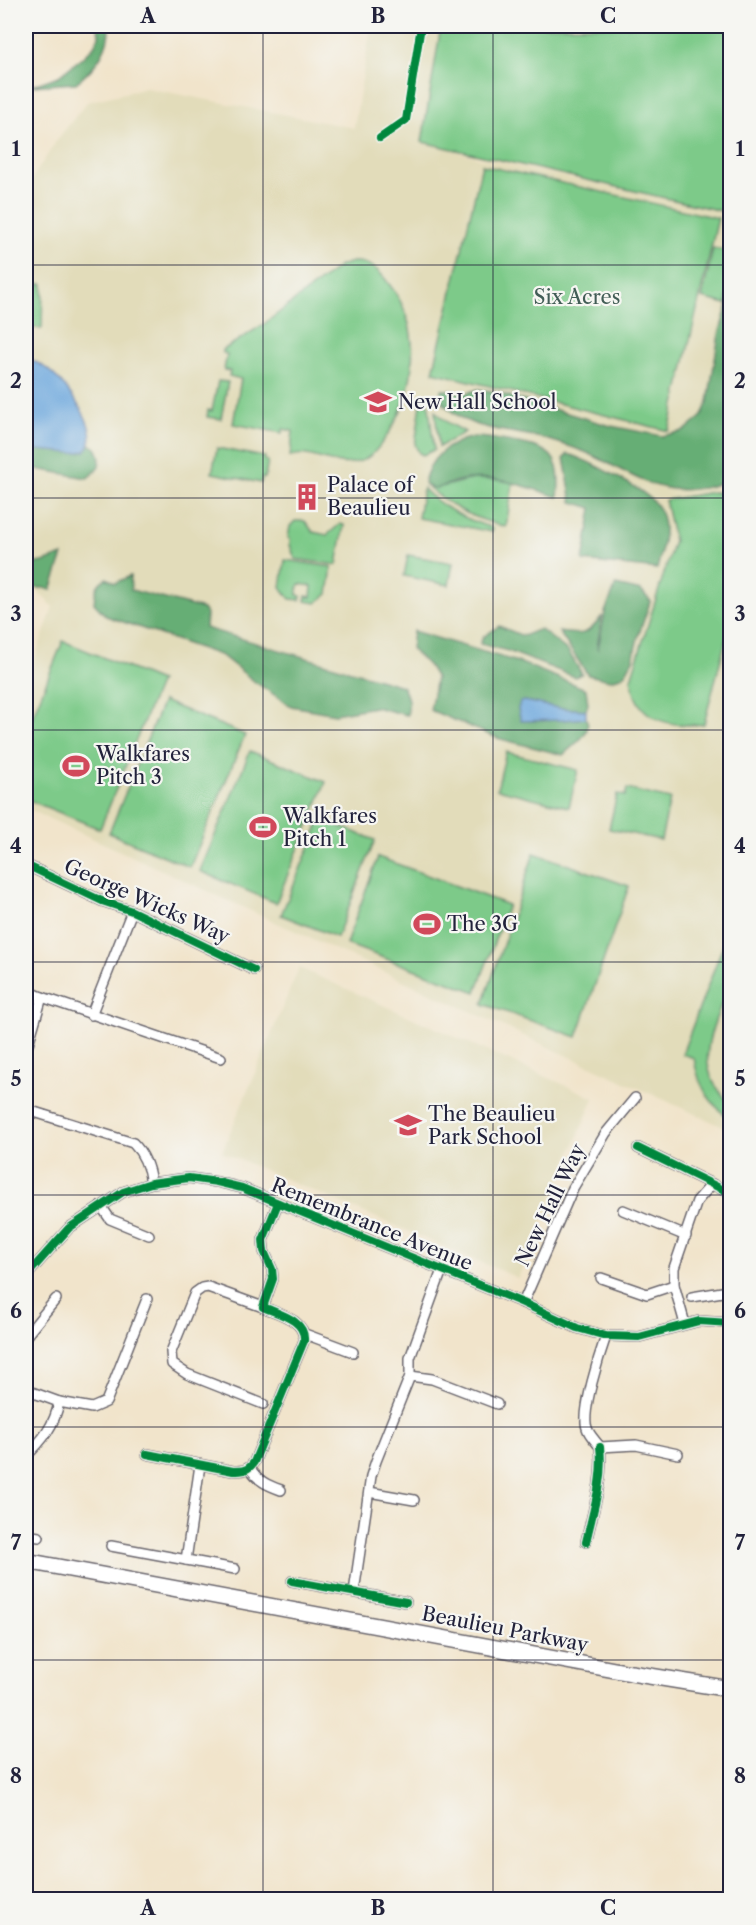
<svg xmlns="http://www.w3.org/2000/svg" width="756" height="1925" font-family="'Libre Caslon Text',serif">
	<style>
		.built { fill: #e2dcba }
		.green { fill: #7dca89; stroke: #507662; stroke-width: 1.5 }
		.forest { fill: #66ae75; stroke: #446858; stroke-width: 1.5 }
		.water { fill: #6da7dd; stroke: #48648c; stroke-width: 1.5 }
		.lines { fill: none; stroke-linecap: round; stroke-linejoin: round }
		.minor-casing { stroke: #6a666d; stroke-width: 12 }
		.trunk-casing { stroke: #6a666d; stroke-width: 18 }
		.minor { stroke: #fff; stroke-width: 9 }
		.trunk { stroke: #fff; stroke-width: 15 }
		.cycleway-casing { stroke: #f6f6f2; stroke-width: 11 }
		.cycleway { stroke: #00873e; stroke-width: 8 }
		.grid { fill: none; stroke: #22223b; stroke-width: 1.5; stroke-opacity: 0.55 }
		.labels { text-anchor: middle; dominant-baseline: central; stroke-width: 4.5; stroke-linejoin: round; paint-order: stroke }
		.park-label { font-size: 20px; fill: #425d56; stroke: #f6f6f2 }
		.poi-label { font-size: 20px; fill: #22223b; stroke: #f6f6f2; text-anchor: start }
		.street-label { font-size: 20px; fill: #22223b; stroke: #f6f6f2 }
		.neatline { fill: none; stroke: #22223b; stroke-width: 2 }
		.grid-label { font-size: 20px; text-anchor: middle; font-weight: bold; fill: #22223b }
	</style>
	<rect width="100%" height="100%" fill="#f6f6f2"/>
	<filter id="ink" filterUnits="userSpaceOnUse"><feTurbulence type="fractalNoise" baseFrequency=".0167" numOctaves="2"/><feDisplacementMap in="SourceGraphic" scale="12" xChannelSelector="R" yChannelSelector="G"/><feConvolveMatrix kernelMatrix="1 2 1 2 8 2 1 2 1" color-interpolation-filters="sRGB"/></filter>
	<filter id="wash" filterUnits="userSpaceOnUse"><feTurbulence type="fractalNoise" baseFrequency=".008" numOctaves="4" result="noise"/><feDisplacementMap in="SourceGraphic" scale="24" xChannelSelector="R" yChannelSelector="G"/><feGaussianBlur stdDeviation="1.35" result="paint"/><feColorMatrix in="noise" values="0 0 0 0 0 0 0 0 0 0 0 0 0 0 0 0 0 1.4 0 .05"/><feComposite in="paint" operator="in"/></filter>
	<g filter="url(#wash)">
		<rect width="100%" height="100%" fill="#f1e4cb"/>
		<!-- built -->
		<g class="built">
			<path d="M371,26H441L423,142L483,159L730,214V1130L26,808V684L53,607L36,589H26V188L57,140L87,102L146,88L354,128Z"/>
			<path d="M299,968L594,1098L518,1278L222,1152Z"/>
		</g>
		<!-- green -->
		<g class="green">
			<path d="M441,26H730V213L422,142Z"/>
			<path d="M482,165L718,218L669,431L433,372Z"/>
			<path d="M713,248L730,252V285L726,304L702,298Z"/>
			<path d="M352,262C370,261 379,270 389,284C423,326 417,388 390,431C384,440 378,450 370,456C342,477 311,446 290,457L293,431L283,429L282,433L233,424L241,379L229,376L230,371L224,370L227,354L223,353V350L264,324L340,266Z"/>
			<path d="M26,283L43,284L42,328H26Z"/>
			<path d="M218,381L228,382L221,419L207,417L208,410L212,411Z"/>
			<path d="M422,397L429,406L434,450L423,455L419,453L415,445Z"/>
			<path d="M435,411L447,422L465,432L439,447Z"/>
			<path d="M217,448L265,457L264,460L268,461L265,478H262L261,483L212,473Z"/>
			<path d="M475,479L502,480L513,483L506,527C473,518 453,509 427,486C438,491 461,480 475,479Z"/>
			<path d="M423,488C442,508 466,520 493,528L492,532L418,518Z"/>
			<path d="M713,492L730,494V624L704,724C679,727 648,724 636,698C633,692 633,685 631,679L674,541L665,500Z"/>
			<path d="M295,521H305L313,532L327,535L340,524L344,525L337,565L295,559L290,545V538H288L290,526Z"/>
			<path d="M408,555L453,563L449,585L404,576Z"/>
			<path d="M285,560L332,567L328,594L316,603L305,601L306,596L311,597L312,586L299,584L297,595L301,596L300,600L290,599L281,587Z"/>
			<path d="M63,641L160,681L100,829L26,799V732Z"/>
			<path d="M163,701L245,735L190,867L109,833Z"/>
			<path d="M250,751L326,782L276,903L200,871Z"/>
			<path d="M506,752L578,770L569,807L497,789Z"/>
			<path d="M627,789L670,799L661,840L609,829L617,794L625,796Z"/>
			<path d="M321,819L375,840L337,937L281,915Z"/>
			<path d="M534,853L629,886L577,1037L483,1004Z"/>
			<path d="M378,857L508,905L476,992L346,944Z"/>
			<path d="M730,927C731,943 734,963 730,978C718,1024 686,1062 730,1103V1119C709,1103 698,1085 694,1058L682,1054Z"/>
		</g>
		<!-- forest -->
		<g class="forest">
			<path d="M98,26H109C110,50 95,68 76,83L31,86L59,76L84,56L94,46L99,36Z"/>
			<path d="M730,298V477C718,488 690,491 673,489C642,486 614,464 585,452C567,445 547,439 528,435C496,429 459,428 439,397L442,390H451L459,393H467L478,389L492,391L611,426L662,436L684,431L701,417L708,402L719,334Z"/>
			<path d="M474,437C486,437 499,440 512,442C550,448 563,455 558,497C524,486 490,472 454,482C443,486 433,493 424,483C429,458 448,442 474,437Z"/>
			<path d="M90,444L96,448C104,461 99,471 87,478L26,467V449L80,452L85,451Z"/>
			<path d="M568,454C587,460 602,469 619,478C667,504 671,517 657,569L583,561L592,508L572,502L564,458Z"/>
			<path d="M63,555L51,590L44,588H26V565L43,562Z"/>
			<path d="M130,576L131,590L203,609L206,614L205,628L402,686C408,696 410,704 407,715L375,707L335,714L291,706L255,682L222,656L106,616L94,603C95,592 96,583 107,578L115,583Z"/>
			<path d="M616,585L641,591L650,600V602L638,637L633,660L626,672L621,677L610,680L588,675L559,632C582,635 587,637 602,616L597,648L598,649L605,612Z"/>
			<path d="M499,626L523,636L540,629L568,651L582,674L575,677L508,651L480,644L483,637Z"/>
			<path d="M413,631L521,663L586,689L588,704L586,710L558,708L524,701L522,721L563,720L586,718C594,733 573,745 563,755L497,738L430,710L436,678L428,665L411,649Z"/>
		</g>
		<!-- water -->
		<g class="water">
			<path d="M26,358C35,361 46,367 54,375C67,387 105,433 85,451L72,453L26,449Z"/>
			<path d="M524,701L558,708L586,710V718L563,720L521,721L518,709L520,702Z"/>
		</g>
	</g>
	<g filter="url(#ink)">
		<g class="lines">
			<defs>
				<g id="minor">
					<path d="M26,865L102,901L132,911L254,970"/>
					<path d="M26,990L42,997L26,1051"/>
					<path d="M42,997L221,1058"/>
					<path d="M91,1015L132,911"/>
					<path d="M26,1108L28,1110L133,1143C144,1154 149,1167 151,1183"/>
					<path d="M638,1148L730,1193"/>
					<path d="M101,1206L110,1219L149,1235"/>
					<path d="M623,1210L686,1236"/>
					<path d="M26,1276L69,1228L123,1192L151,1183L189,1178L217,1182L242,1188L523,1303L577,1328L606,1336L639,1337L699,1321L730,1323"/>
					<path d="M601,1278L647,1294L674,1285"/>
					<path d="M692,1297L722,1292L730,1294"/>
					<path d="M523,1303L573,1188L606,1133L635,1098"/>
					<path d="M263,1307L208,1287L202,1288L195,1293L171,1352L172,1364L187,1374L263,1404"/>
					<path d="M685,1324L674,1285V1268L697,1201L712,1184"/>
					<path d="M305,1334L353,1352"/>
					<path d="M26,1336L56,1299"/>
					<path d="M606,1336C600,1353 581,1412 587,1428C589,1435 596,1441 600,1447L636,1445L678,1454"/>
					<path d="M410,1376L432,1379L497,1404"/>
					<path d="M26,1390L59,1402L92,1408L106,1402L147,1299"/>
					<path d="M147,1454L233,1471C242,1471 248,1471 254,1462L304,1341C306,1320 279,1314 263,1307L273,1279L272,1269L264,1251L263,1240L278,1203"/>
					<path d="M26,1456C42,1441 55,1425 59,1402"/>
					<path d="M250,1468C258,1481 267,1485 281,1490"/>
					<path d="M369,1492L414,1500"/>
					<path d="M26,1535L39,1537"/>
					<path d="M586,1542C593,1511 604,1478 600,1447"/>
					<path d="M111,1546L235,1569"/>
					<path d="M186,1560L200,1465"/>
					<path d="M292,1581L406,1602"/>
					<path d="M354,1592L371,1476L376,1461L410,1376V1358L442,1270"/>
				</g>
				<path id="trunk" d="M26,1561L631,1673L730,1689"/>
			</defs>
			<!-- minor casing -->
			<use href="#minor" class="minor-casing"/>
			<!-- trunk casing -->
			<use href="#trunk" class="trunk-casing"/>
			<!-- minor -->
			<use href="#minor" class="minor"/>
			<!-- trunk -->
			<use href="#trunk" class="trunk"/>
			<defs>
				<g id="cycleway">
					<path d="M380,138L406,120L421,26"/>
					<path d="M26,865L102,901L132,911L254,970"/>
					<path d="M638,1148L730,1193"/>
					<path d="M26,1276L69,1228L123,1192L151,1183L189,1178L217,1182L242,1188L523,1303L577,1328L606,1336L639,1337L699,1321L730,1323"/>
					<path d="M147,1454L233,1471C242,1471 248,1471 254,1462L304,1341C306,1320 279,1314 263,1307L273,1279L272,1269L264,1251L263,1240L278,1203"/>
					<path d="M586,1542C593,1511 604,1478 600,1447"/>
					<path d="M292,1581L406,1602"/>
				</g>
			</defs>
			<!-- cycleway casing -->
			<use href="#cycleway" class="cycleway-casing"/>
			<!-- cycleway -->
			<use href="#cycleway" class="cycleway"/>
		</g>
	</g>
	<!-- grid -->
	<path class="grid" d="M263,26V1900M493,26V1900M26,265H730M26,498H730M26,730H730M26,962H730M26,1195H730M26,1427H730M26,1660H730"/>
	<!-- icons -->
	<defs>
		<symbol id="school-bare" viewBox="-9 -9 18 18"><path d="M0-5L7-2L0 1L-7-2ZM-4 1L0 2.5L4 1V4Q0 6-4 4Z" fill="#d1495b" stroke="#f6f6f2" stroke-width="2.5" paint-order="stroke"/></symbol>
		<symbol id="building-bare" viewBox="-9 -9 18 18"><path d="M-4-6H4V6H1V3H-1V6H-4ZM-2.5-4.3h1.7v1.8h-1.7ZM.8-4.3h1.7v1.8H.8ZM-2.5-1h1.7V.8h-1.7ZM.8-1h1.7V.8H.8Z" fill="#d1495b" stroke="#f6f6f2" stroke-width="2.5" paint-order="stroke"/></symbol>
		<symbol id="stadium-bare" viewBox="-9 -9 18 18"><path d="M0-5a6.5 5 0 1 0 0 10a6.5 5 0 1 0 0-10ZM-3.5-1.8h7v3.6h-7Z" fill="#d1495b" stroke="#f6f6f2" stroke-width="2.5" paint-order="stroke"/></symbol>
	</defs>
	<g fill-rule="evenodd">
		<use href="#school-bare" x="359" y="383" width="38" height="38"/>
		<use href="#building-bare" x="288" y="478" width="38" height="38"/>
		<use href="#stadium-bare" x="57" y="747" width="38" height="38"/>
		<use href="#stadium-bare" x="244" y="808" width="38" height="38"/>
		<use href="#stadium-bare" x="408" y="905" width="38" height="38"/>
		<use href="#school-bare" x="389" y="1106" width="38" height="38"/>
	</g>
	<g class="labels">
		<!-- park labels -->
		<g class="park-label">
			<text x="577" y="297">Six Acres</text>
		</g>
		<!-- poi labels -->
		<g class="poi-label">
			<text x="398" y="402">New Hall School</text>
			<text x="327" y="485">Palace of<tspan x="327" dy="23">Beaulieu</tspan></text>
			<text x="96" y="754">Walkfares<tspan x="96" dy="23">Pitch 3</tspan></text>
			<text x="283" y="816">Walkfares<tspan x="283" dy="23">Pitch 1</tspan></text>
			<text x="447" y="924">The 3G</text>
			<text x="428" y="1114">The Beaulieu<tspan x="428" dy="23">Park School</tspan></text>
		</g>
		<!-- street labels -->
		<g class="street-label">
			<text transform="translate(147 901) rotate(24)">George Wicks Way</text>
			<text transform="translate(550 1205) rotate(-64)">New Hall Way</text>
			<text transform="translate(372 1224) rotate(22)">Remembrance Avenue</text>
			<text transform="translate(505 1629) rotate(11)">Beaulieu Parkway</text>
		</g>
	</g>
	<!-- margin -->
	<rect width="756" height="1925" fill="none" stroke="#f6f6f2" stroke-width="66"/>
	<rect x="33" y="33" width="690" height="1859" class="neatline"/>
	<g class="grid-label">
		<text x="148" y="23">A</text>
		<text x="378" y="23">B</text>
		<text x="608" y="23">C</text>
		<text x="16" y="156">1</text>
		<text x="740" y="156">1</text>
		<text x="16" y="388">2</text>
		<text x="740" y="388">2</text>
		<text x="16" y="621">3</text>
		<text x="740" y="621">3</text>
		<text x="16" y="853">4</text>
		<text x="740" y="853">4</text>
		<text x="16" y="1086">5</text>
		<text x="740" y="1086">5</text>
		<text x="16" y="1318">6</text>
		<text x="740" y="1318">6</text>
		<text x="16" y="1550">7</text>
		<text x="740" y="1550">7</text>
		<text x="16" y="1783">8</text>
		<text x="740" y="1783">8</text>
		<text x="148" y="1915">A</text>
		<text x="378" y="1915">B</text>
		<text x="608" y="1915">C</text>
	</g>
</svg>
